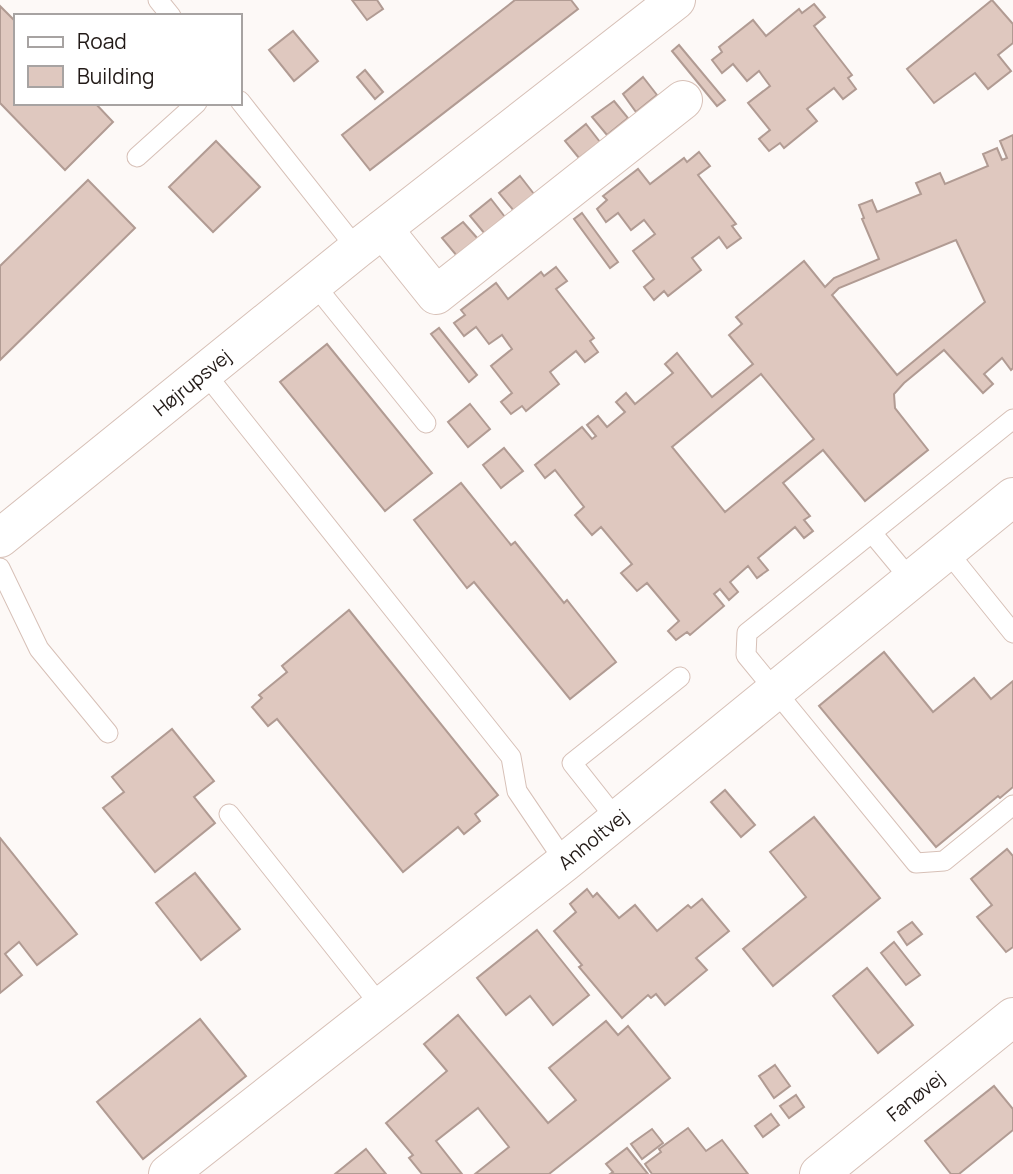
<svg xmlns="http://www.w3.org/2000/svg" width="1013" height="1174" font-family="Manrope,sans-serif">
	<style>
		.building { fill: #dfc8bf; stroke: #b19b93; stroke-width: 2; fill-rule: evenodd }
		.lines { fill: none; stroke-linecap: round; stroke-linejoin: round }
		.service-casing { stroke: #d7c0b7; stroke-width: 21 }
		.minor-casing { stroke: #d7c0b7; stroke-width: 40 }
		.service { stroke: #fff; stroke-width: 19 }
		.minor { stroke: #fff; stroke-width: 38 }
		.labels { text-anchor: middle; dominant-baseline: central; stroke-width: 7; stroke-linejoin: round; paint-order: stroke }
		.street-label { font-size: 19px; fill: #221a17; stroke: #fff }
	</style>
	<rect width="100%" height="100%" fill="#fdf9f7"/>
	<!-- building -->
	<g class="building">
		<path d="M352,0H377L383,9L367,20Z"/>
		<path d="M515,0H571L578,9L370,170L342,135Z"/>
		<path d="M992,0L1013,24V43L998,55L1011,71L988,89L975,73L934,103L907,69Z"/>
		<path d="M814,4L825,17L814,26L852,75L848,78L856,89L843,99L834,88L807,109L817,121L784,148L780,143L769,151L759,139L770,130L748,103L770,86L759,71L747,81L733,64L722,73L712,60L722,52L719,47L753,20L766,36L799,9L802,13Z"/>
		<path d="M0,6L16,22V103H95L113,122L65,170L0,103Z"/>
		<path d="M293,31L318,61L294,81L269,50Z"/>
		<path d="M679,45L725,100L717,106L672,51Z"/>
		<path d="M365,70L383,92L375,99L357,77Z"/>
		<path d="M643,77L657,95L636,112L623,94Z"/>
		<path d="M614,101L628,118L607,135L592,117Z"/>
		<path d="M586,124L600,142L579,158L565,141Z"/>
		<path d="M1013,135V368L1011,370L1002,358L984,374L993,384L983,393L944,350L904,383L894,394L895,408L928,450L865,501L823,450L783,483L810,516L804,520L813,531L804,538L795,527L758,558L768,570L757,578L748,566L730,582L738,592L729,600L720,589L714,594L724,606L690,635L687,632L676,640L668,631L679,621L647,583L637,591L621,573L632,564L601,527L592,535L575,515L584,507L555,470L545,478L535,465L582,427L592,439L596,436L587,425L598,416L607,427L625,412L616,402L626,393L635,404L673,373L665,364L677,353L712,397L753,364L729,335L742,324L736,317L804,261L825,287L834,278L879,259L862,219L864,218L859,205L872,200L877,212L921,194L916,183L940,173L945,184L988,166L983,154L997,148L1002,160L1007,158L1000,141ZM956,240L985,302L897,375L832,295L839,288ZM761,374L814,439L725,512L672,447Z"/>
		<path d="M216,141L260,187L213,232L169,187Z"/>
		<path d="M699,152L710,166L698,175L736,224L732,226L741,238L727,248L719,237L692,258L701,270L668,296L664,291L654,300L644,287L654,279L633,251L655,234L644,220L631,230L618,213L606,222L597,209L607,200L603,196L638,169L650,184L684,158L687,162Z"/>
		<path d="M520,176L534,194L514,211L499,193Z"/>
		<path d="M88,180L135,228L0,360V266Z"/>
		<path d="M491,199L505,217L485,234L470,216Z"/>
		<path d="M582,213L618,262L610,268L574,219Z"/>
		<path d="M463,222L478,239L457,256L442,238Z"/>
		<path d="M556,267L567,281L556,289L594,338L590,341L598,352L585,362L576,351L550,372L559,384L526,411L522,406L511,414L501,402L512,393L491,366L512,349L502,335L489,344L476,327L464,336L454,323L465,315L461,310L496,283L508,299L541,272L544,276Z"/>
		<path d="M439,328L477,375L469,382L431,334Z"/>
		<path d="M327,344L432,473L385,511L280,382Z"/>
		<path d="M470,404L490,429L468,447L448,422Z"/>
		<path d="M504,448L523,471L501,488L483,465Z"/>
		<path d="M461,483L511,545L515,542L564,603L567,600L616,662L570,699L474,582L467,588L414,520Z"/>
		<path d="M349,610L498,795L475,814L480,821L464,834L458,827L403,872L277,719L268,726L252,707L262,698L259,695L287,672L282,666Z"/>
		<path d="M884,652L933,712L974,678L991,699L1013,681V787L1000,798L998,796L936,847L819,706Z"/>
		<path d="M172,729L214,781L194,797L215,823L155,872L103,808L124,792L112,777Z"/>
		<path d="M725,790L755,825L741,837L711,802Z"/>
		<path d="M814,817L880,898L773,986L743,949L806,897L770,852Z"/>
		<path d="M0,838L77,934L37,965L19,942L5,954L22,975L0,993Z"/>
		<path d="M1007,849L1013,856V947L1006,952L977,917L992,905L971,879Z"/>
		<path d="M195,873L240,929L201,960L156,903Z"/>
		<path d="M587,889L593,897L597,893L619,918L635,905L657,931L688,905L691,908L702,899L729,931L696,958L707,970L665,1005L656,994L651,998L648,995L622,1018L579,967L582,965L554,931L576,912L570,904Z"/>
		<path d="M912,922L922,934L907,945L898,932Z"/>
		<path d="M537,930L589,995L553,1025L530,996L506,1015L477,978Z"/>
		<path d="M894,942L920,975L906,985L881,953Z"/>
		<path d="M867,968L913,1025L878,1053L833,996Z"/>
		<path d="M458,1015L548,1123L576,1100L549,1068L606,1021L618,1035L628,1026L670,1078L549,1174H475L509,1147L478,1108L436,1141L462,1174H422L409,1158L413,1155L386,1123L447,1071L424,1044Z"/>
		<path d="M200,1019L246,1076L143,1159L97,1102Z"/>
		<path d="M775,1065L790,1086L774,1098L759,1076Z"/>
		<path d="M994,1086L1013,1109V1130L959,1174H951L925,1141Z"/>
		<path d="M796,1095L804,1107L789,1118L780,1106Z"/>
		<path d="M771,1114L779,1125L763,1137L755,1126Z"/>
		<path d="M688,1128L706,1151L722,1140L748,1174H652L645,1164L661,1152L659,1149Z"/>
		<path d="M652,1129L663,1143L642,1159L631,1144Z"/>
		<path d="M627,1148L648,1174H610L613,1172L606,1164Z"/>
		<path d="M366,1149L386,1174H335Z"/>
	</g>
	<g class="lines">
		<defs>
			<g id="service">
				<path d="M158,0L171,16"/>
				<path d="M240,101L357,249"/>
				<path d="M137,157L197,103"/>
				<path d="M314,284L426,423"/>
				<path d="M205,373L511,757L517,791L565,862"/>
				<path d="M1013,419L747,633L746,655L916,863L944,861L1013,805"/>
				<path d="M872,533L911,580"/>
				<path d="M947,551L1013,633"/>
				<path d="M0,568L39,649L108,733"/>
				<path d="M229,814L381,1006"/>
				<path d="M617,820L572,763L680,677"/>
			</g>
			<g id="minor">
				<path d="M383,229L436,295L683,100"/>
				<path id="s1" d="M0,538L357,249L676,0"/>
				<path id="s2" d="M168,1174L565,862L1013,497"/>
				<path id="s3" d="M819,1174L1013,1017"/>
			</g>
		</defs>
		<!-- service casing -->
		<use href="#service" class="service-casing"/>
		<!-- minor casing -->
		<use href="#minor" class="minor-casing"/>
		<!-- service -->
		<use href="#service" class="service"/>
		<!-- minor -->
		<use href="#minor" class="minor"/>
	</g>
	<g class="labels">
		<!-- street labels -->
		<g class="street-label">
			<text stroke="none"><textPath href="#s1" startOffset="247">Højrupsvej</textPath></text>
			<text stroke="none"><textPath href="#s2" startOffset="541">Anholtvej</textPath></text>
			<text stroke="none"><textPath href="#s3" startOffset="124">Fanøvej</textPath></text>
		</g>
	</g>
	<!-- legend -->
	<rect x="14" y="14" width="228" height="91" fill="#ffffff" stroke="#a7a3a2" stroke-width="2"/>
	<rect x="28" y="37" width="35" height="10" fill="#ffffff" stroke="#a7a3a2" stroke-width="2"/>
	<text x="77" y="49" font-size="21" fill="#221a17">Road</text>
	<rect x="28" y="66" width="35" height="21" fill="#dfc8bf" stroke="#a7a3a2" stroke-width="2"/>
	<text x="77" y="84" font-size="21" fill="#221a17">Building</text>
</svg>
